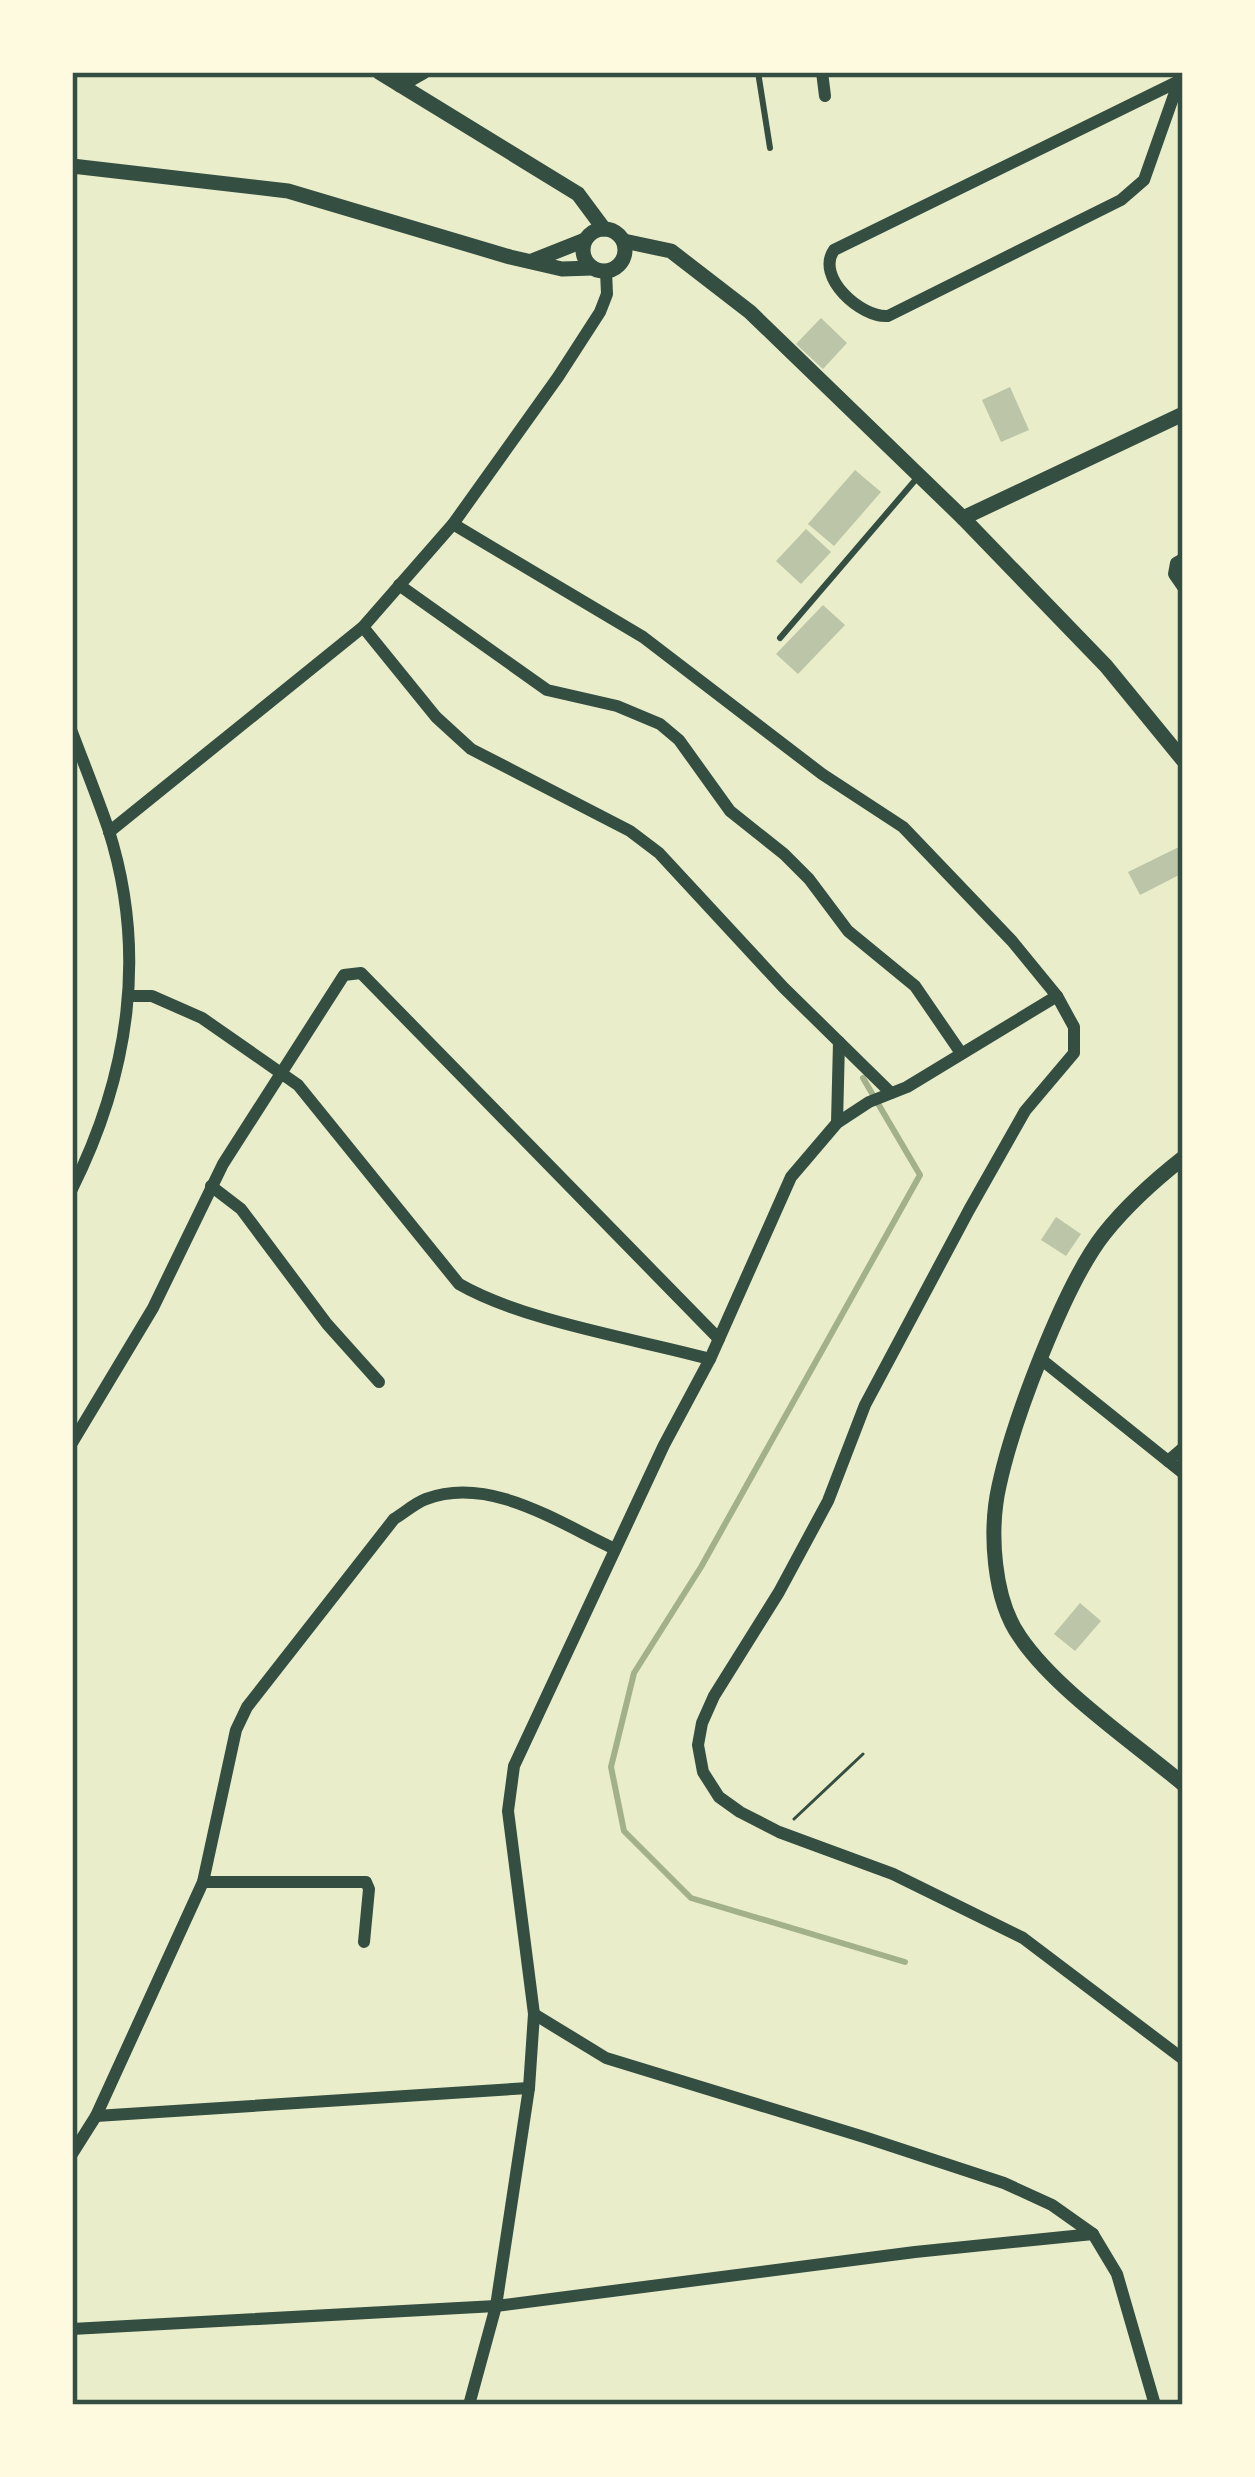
<svg xmlns="http://www.w3.org/2000/svg" width="1255" height="2477" font-family="'DejaVu Sans',sans-serif">
	<style>
		.lines { fill: none; stroke-linecap: round; stroke-linejoin: round }
		.stream { stroke: #a3b18a; stroke-width: 6 }
		.building { fill: #bcc5a7 }
		.path { stroke: #344e41; stroke-width: 3 }
		.service { stroke: #344e41; stroke-width: 6 }
		.minor { stroke: #344e41; stroke-width: 12 }
		.tertiary { stroke: #344e41; stroke-width: 15 }
		.neatline { fill: none; stroke: #344e41; stroke-width: 4.5 }
	</style>
	<rect width="100%" height="100%" fill="#e9edc9"/>
	<g class="lines">
		<!-- stream -->
		<path class="stream" d="M863,1078L920,1175L701,1567L634,1673L611,1767L624,1831L691,1898L905,1962"/>
	</g>
	<!-- building -->
	<g class="building">
		<path d="M821,318L847,343L823,369L796,344Z"/>
		<path d="M1010,387L1029,430L1001,442L982,400Z"/>
		<path d="M855,470L881,492L834,546L808,524Z"/>
		<path d="M806,529L831,552L801,584L776,561Z"/>
		<path d="M823,605L845,625L798,674L776,654Z"/>
		<path d="M1183,845V873L1140,895L1128,872Z"/>
		<path d="M1056,1217L1081,1234L1066,1256L1041,1240Z"/>
		<path d="M1080,1603L1101,1621L1075,1651L1054,1634Z"/>
	</g>
	<g class="lines">
		<!-- path -->
		<path class="path" d="M794,1819L863,1754"/>
		<!-- service -->
		<g class="service">
			<path d="M758,72L770,148"/>
			<path d="M780,638L917,478"/>
		</g>
		<!-- minor -->
		<g class="minor">
			<path d="M822,72L825,96"/>
			<path d="M1179,81L1144,180L1121,200L888,316C861,318 815,277 834,250L1179,81L1183,78"/>
			<path d="M453,524L643,637L822,774L903,827L1012,941L1057,996L1074,1027V1053L1025,1111L969,1210L865,1405L828,1501L779,1592L714,1696L702,1723L698,1745L703,1772L719,1797L740,1812L779,1832L893,1874L1023,1938L1183,2059"/>
			<path d="M1183,559L1176,563L1174,574L1183,587"/>
			<path d="M399,585L547,690L617,706L660,724L679,740L730,811L784,854L809,879L848,931L915,986L961,1053"/>
			<path d="M363,627L436,717L471,749L630,831L659,853L784,988L891,1093"/>
			<path d="M72,732C84,764 97,796 108,828C148,952 129,1075 72,1189"/>
			<path d="M109,832L363,627L453,524L558,377L600,312L607,294L606,271"/>
			<path d="M130,996H152L202,1018L298,1085L459,1284C523,1321 636,1339 710,1359"/>
			<path d="M837,1123L839,1042"/>
			<path d="M211,1186L241,1209L327,1324L379,1382"/>
			<path d="M1042,1360L1183,1473"/>
			<path d="M72,1443L153,1308L223,1164L344,975L361,973L719,1339"/>
			<path d="M1168,1461L1183,1448"/>
			<path d="M203,1882H366L369,1889L364,1942"/>
			<path d="M534,2014L606,2058L864,2137L1004,2183L1052,2205L1093,2234L1117,2274L1155,2405"/>
			<path d="M96,2116L529,2088"/>
			<path d="M72,2154L96,2116L203,1882L236,1730L247,1707L394,1519C404,1513 415,1503 426,1499C490,1475 559,1523 615,1549"/>
			<path d="M72,2329L496,2306L915,2252L1093,2234"/>
			<path d="M469,2405L496,2306L529,2088L534,2014L508,1811L514,1766L664,1445L710,1359L791,1177L837,1123L869,1102L907,1087L1057,996"/>
		</g>
		<!-- tertiary -->
		<g class="tertiary">
			<path d="M379,72L578,194L604,229"/>
			<path d="M400,85L423,72"/>
			<path d="M72,166L288,191L510,257L562,269L593,268"/>
			<circle cx="604" cy="250" r="21"/>
			<path d="M624,241L671,251L750,312L963,518L1106,666L1183,760"/>
			<path d="M532,261L585,240"/>
			<path d="M963,518L1183,414"/>
			<path d="M1183,1158C1155,1180 1127,1205 1104,1234C1064,1285 1013,1421 999,1486C989,1531 993,1599 1020,1637C1056,1690 1133,1742 1183,1784"/>
		</g>
	</g>
	<!-- border -->
	<rect width="1255" height="2477" fill="none" stroke="#fefae0" stroke-width="150"/>
	<rect x="75" y="75" width="1105" height="2327" class="neatline"/>
</svg>
